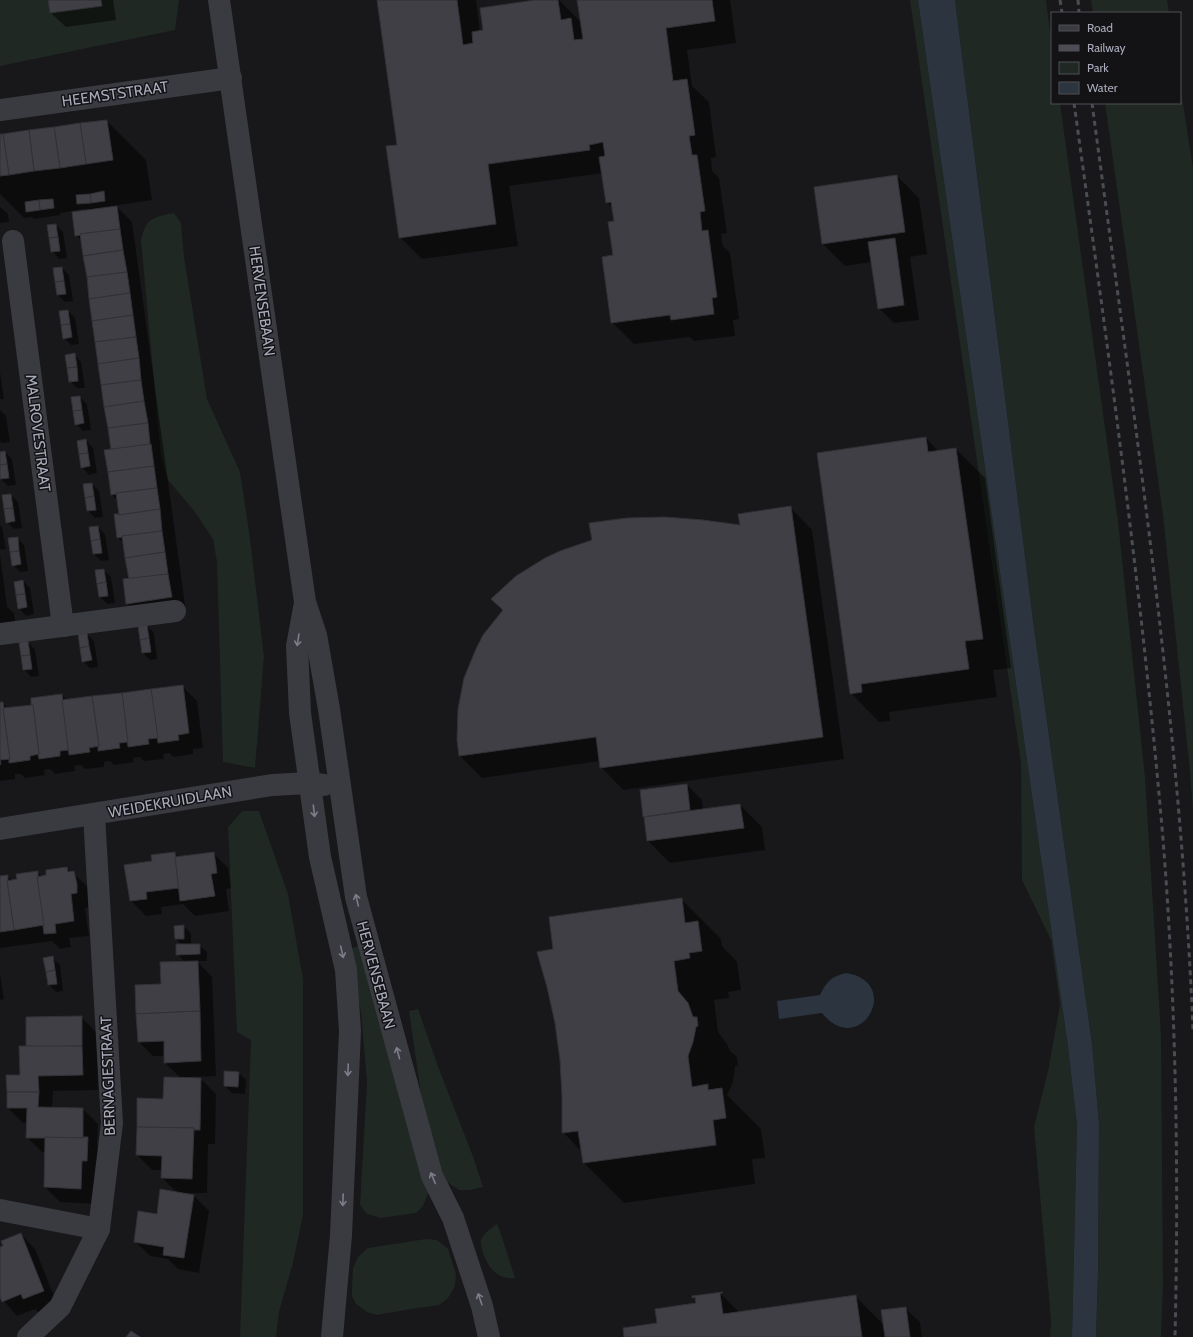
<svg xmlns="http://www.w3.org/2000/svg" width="1193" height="1337" font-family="Cabin,sans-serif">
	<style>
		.green { fill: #1f2822 }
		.water { fill: #2c343f }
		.shadow { fill: #0007 }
		.building { fill: #3f3f45; stroke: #323136 }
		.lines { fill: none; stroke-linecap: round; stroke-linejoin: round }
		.minor { stroke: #3a3a41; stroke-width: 22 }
		.rail { stroke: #4b4c54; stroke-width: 3; stroke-dasharray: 5 4; stroke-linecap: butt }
		.oneway { stroke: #7d7e8a }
		.labels { text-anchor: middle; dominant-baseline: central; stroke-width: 3; stroke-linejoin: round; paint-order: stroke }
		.street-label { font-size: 15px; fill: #a9abbb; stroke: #131215 }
	</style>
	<rect width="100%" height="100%" fill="#18171a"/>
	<!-- green -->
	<g class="green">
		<path d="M0,0H179L175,30L0,66Z"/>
		<path d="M910,0H918L1068,1047L1077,1125L1072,1337H1050L1051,1320L1034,1127L1048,1071L1060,1005L1051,940L1022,880L1021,763Z"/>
		<path d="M955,0H1046L1052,47V103H1060L1118,521L1145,777L1161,1034L1163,1284L1161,1337H1096L1098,1272L1099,1123L1092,1044L1034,628Z"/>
		<path d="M1091,0H1167L1169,13H1093Z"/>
		<path d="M1180,84L1193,168V811L1190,772L1163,515L1105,103H1180Z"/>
		<path d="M174,213L181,223L184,257L207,399L240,472L249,531L264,656L255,768L223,762L217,562L213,539L195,512L168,480L161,457L141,240C146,217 154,217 174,213Z"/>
		<path d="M242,811H259L288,894L303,979V1215L293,1263L279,1312L276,1337H240L251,1040L237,1032L228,827Z"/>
		<path d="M361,945L428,1194L423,1206L416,1213L381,1218L367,1214L360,1205L367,1082L361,1013L350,949Z"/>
		<path d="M418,1009L439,1069L474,1159L483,1187L470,1190H459L447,1182L438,1170L423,1108L409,1011Z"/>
		<path d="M497,1224L501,1234L515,1278C498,1280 488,1268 483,1253C482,1248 480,1244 481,1240C484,1233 491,1228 497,1224Z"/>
		<path d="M426,1239L437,1240L448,1249L456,1274L455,1286L448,1298L439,1305L411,1309L377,1315L367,1312L356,1304L352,1296V1286L353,1268L358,1257L368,1248Z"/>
	</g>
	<!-- water -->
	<g class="water">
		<path d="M918,0H955L1034,628L1092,1044L1099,1123L1098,1272L1096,1337H1072L1077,1125L1068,1047Z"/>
		<path d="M846,973C904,982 860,1060 822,1013L779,1019L777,1001L820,995C827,981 831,977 846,973Z"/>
	</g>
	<!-- shadow -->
	<g class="shadow">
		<path d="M49,0H113L116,20L66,27L51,13Z"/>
		<path d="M378,0H476L480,32L542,0H559L581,22L578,0H730L736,43L687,50L692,86L709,102L716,157L711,158L712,171L719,178L727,233L721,234L723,246L730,253L739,319L733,320L735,336L694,341L690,337L634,344L612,322L615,222L613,209L607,202L603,173L509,186L518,246L422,259L400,237L398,146Z"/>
		<path d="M107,121L146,160L152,200L112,206V208L117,207L132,222L186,612L142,618L127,603L130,579L125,544L118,538L120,514L118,501L112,495V450L83,242L76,235L86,211L84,209L60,213V215L34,219L32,217L24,218L0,194V135Z"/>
		<path d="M897,176L919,198L927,254L910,257L919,320L894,323L879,308L872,262L845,266L823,244Z"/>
		<path d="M0,207L8,214L9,222L0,223Z"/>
		<path d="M56,225L63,232L67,258L59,259L52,251Z"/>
		<path d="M62,268L69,275L73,301L65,302L58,295Z"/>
		<path d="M68,311L75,318L79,344L71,345L64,338Z"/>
		<path d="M74,354L81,362L85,388H77L70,381Z"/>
		<path d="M0,372L4,399H0Z"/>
		<path d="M80,397L87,404L91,430L83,431L76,424Z"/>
		<path d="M0,410L6,416L10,442L2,443L0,441Z"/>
		<path d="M926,438L939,452L956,449L985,478L1011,668L993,670L997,697L889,712L890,721L879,722L851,693Z"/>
		<path d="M86,440L93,448L97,473L89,475L82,467Z"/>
		<path d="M5,452L12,459L16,485L8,486L1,479L0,453Z"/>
		<path d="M92,484L99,491L103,517L95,518L88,511Z"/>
		<path d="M11,495L18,502L22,528L14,529L7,522Z"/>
		<path d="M790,507L812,530L844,759L623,790L601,767L600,761L482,778L460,756L741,526Z"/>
		<path d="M0,525L2,527L6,549L0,550Z"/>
		<path d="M98,527L105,534L109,560L101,561L94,554Z"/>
		<path d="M17,538L24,545L28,571L20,572L13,565Z"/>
		<path d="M0,554L7,607L14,613L17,636L0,638Z"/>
		<path d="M104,570L111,577L115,603L107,604L100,597L96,571Z"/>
		<path d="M23,581L30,588L34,614L26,616L19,608Z"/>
		<path d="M147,626L154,633L157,659L150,660L143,653Z"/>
		<path d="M87,634L94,641L98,667L90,668L83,661Z"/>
		<path d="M28,642L35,650L39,676L31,677L24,669Z"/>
		<path d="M182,686L197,701L203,748L193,749V754L174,757L169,753L163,754L164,759L144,761L140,757L133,758L134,762L114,765L110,761L104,762V767L85,769L81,765L74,766L75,771L55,774L50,769L44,770L45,775L25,778L21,774H15V779L0,781V703H2L9,709L33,706L32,699L62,695L68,701Z"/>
		<path d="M687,785L702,800L703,810L740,805L762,827L765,850L670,863L648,841L644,816Z"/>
		<path d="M175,853L179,858L213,853L228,868L231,888L226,889L229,911L195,916L183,904L161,907L162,914L146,916L131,901L125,865L153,861Z"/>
		<path d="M67,868L71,873H73L88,887L91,907L85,908L89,936L69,938L71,947L60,949L52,941L0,948V877L8,876L12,881L37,872L42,877Z"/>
		<path d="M681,899L721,939L722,946L737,962L741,990L728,992L729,998L714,1000L718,1032L727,1044L730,1051L737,1057L738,1066H735L733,1082L727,1095L761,1129L765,1158L752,1159L755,1184L624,1203L584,1163L582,1152L563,1132V1096L554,950Z"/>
		<path d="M184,926L191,934V945H199L207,952V961H197L212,977L216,1076L190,1077V1079H201L216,1094L215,1144H208L207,1193H182V1194L194,1196L209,1211L199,1273L178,1269L168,1259L150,1256L135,1241L178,1193L162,1178V1170H152L137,1155L164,1100L181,1078L165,1063V1056H153L139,1042L162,985L185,962L177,954L182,945L176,939Z"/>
		<path d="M52,958L60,965L63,991L56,992L49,985Z"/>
		<path d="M0,973L4,999L0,1000Z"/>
		<path d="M81,1017L96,1032L98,1090L53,1091L52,1109H83L98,1124L97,1147L102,1153L96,1204L60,1202L45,1187L46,1152H42L27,1137V1123H23L8,1108L21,1076L27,1047Z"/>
		<path d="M225,1072L239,1073L246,1080L245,1094L232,1093L225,1086Z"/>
		<path d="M21,1234L35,1249L58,1306L39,1313L35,1309L17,1316L2,1299H0V1248Z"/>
		<path d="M720,1293L739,1312L855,1296L884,1325L905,1308L920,1322L922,1337H625L658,1324Z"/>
	</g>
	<!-- building -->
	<g class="building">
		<path d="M48,0H101L102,6L50,13Z"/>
		<path d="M377,0H457L463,45L473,43L472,32L483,30L480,8L535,0H558L561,20L571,18L574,40L583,39L577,0H712L715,21L666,28L673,81L687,79L695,135L689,136L692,155H697L705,211L700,212L702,231L708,230L717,297L712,298L714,314L671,320L670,315L611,323L602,257L613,255L608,222L614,221L611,202L606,203L599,157L605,156L603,142L589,145L590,150L488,164L496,224L399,238L386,146L397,145Z"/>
		<path d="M107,120L113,160L86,164L80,123Z"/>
		<path d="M80,123L86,164L60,168L54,127Z"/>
		<path d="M54,127L60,168L34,171L29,130Z"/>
		<path d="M29,130L34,171L9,175L3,134Z"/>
		<path d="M0,134H3L9,175L0,176Z"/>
		<path d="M897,175L905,232L822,244L814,187Z"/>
		<path d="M104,191L105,201L91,203L90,194Z"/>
		<path d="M90,194L91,203L77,204L76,195Z"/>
		<path d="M53,199L54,208L40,210L39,200Z"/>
		<path d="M39,200L40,210L26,212L25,202Z"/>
		<path d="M117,206L120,229L80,234L81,235L75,236L72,212Z"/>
		<path d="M56,224L58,237L49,238L47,225Z"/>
		<path d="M120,229L123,250L83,256L80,234Z"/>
		<path d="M58,237L60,251L51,252L49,238Z"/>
		<path d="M895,238L904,305L878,309L868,242Z"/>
		<path d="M123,250L127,272L87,277L83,256Z"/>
		<path d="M62,267L64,281L55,282L53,268Z"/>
		<path d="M127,272L130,293L89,299L87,277Z"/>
		<path d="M64,281L66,294L57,295L55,282Z"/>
		<path d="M130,293L133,315L92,321L89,299Z"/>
		<path d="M68,310L70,324L61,325L59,311Z"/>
		<path d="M133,315L136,337L95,342L92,321Z"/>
		<path d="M70,324L72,337L63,339L61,325Z"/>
		<path d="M136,337L139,358L98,364L95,342Z"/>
		<path d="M75,353L77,367L67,368L65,355Z"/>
		<path d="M139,358L141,380L101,385L98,364Z"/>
		<path d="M77,367L78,381L69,382L67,368Z"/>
		<path d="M141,380L144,401L104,407L101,385Z"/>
		<path d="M80,396L82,410L73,411L71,397Z"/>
		<path d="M144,401L148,423L108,428L104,407Z"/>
		<path d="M82,410L84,423L75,425L73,411Z"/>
		<path d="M148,423L150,444L111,450L108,428Z"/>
		<path d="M926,437L928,452L956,448L983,639L965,641L969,669L861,684L862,692L850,694L817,453Z"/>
		<path d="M86,439L88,453L79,454L77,441Z"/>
		<path d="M151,444L154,466L108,472L104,450Z"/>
		<path d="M5,451L7,464L0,465V452Z"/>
		<path d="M88,453L90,466L81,468L79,454Z"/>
		<path d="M7,464L9,478L0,479V465Z"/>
		<path d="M154,466L157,488L116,493V494L111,495L108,472Z"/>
		<path d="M92,483L94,496L85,498L83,484Z"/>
		<path d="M157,488L160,509L119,515L116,493Z"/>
		<path d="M11,494L13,508L4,509L2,495Z"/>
		<path d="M94,496L96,510L87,511L85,498Z"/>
		<path d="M791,506L823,737L600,768L596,737L459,756L457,740L458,709L464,678L476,649L483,635L503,610L491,599L516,576L545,558L560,551L592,540L589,523L627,518L665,517L703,520L740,525L738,514Z"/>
		<path d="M13,508L15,521L6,523L4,509Z"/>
		<path d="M160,509L162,531L122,536L123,537L117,538L114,514H119V515Z"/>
		<path d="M98,526L100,539L91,541L89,527Z"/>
		<path d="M162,531L165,552L125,558L122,536Z"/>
		<path d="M18,537L19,551L10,552L8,538Z"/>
		<path d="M100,539L102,553L93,554L91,541Z"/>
		<path d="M19,551L21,564L12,566L10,552Z"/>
		<path d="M165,552L168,574L129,579L125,558Z"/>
		<path d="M104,569L106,582L97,584L95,570Z"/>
		<path d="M168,574L172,597L126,604L123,579Z"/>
		<path d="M23,580L25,594L16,595L14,582Z"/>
		<path d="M106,582L108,596L99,597L97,584Z"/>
		<path d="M25,594L27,607L18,609L16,595Z"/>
		<path d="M147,625L149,638L140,640L138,626Z"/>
		<path d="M87,633L89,646L80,648L78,634Z"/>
		<path d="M149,638L151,652L142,653L140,640Z"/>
		<path d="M28,641L30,655L21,656L19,642Z"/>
		<path d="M89,646L92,660L82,662L80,648Z"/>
		<path d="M30,655L32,669L23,670L21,656Z"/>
		<path d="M183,685L189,733L178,735L179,740L158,743L151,689Z"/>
		<path d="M151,689L158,738L148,739L149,744L128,747L122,693Z"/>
		<path d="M122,693L128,742L119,743L120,748L98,751V746H99L92,696Z"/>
		<path d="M62,694L69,750L60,751V756L39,759L38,754H39L33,705H31V698Z"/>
		<path d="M92,696L99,746L89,748L90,752L69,755L62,700Z"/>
		<path d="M0,702H3L4,708H3L10,759L0,760L1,764L0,765Z"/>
		<path d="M33,705L39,754L30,756V760L9,763V759H10L3,708Z"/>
		<path d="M687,784L690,810L643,817L640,790Z"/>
		<path d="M740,804L744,828L647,841L644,817Z"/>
		<path d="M175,852L179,888L146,892L147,899L130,901L124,865L152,861L151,855Z"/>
		<path d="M214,852L217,873L211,874L215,896L180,901L175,857Z"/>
		<path d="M67,867L68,872L74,871L77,884V893L71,894L74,921L55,924L56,933L44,934L37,877L46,875V870Z"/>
		<path d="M38,871V877H37L44,925L14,930L7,881L17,879L16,874Z"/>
		<path d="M8,875V881H7L14,930L0,932V876Z"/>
		<path d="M682,898L685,923L698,921L702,951L689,953L690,958L674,961L678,991L688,1003L693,1017H697L698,1026L696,1027L693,1042L688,1056L692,1087L708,1084V1090L722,1088L726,1118L713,1120L716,1145L583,1163L578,1131L562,1133V1096L560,1060L555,1023L547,987L537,952L553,949L549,917Z"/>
		<path d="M184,925V939H175L174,926Z"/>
		<path d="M176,944H200V954L176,955Z"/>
		<path d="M53,956L55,970L46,972L43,958Z"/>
		<path d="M198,961L200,1011L136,1014L135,985L161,984L160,962Z"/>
		<path d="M55,970L57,984L48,985L46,972Z"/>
		<path d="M200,1011L201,1061L164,1063V1041L138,1042L136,1014Z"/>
		<path d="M82,1016V1046L26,1047V1017Z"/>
		<path d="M19,1046H82L83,1075L38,1076L39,1092H7L6,1075H20Z"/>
		<path d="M224,1071L239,1072L238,1087L224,1086Z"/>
		<path d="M164,1077L201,1078L200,1130H194V1128L137,1127V1098L163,1099Z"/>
		<path d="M7,1092H39L38,1107L83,1108V1138H26L27,1108H7Z"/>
		<path d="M137,1127L194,1128L192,1179L161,1178L162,1156L136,1155Z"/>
		<path d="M45,1137L83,1138L82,1137H88L87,1161H82L81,1189L44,1187Z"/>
		<path d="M160,1189L194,1195L184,1258L163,1255L164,1247L134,1242L138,1211L157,1214Z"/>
		<path d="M21,1233L44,1291L23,1299L21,1294L2,1302L0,1297V1247L3,1246L1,1241Z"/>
		<path d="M723,1292L722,1293L720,1294L723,1314L856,1295L862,1337H624L623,1328L657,1323L655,1309L696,1303L695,1297L692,1298V1296Z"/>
		<path d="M906,1307L910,1337H885L881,1310Z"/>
		<path d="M131,1331L140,1337H126Z"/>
	</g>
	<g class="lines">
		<!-- minor -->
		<g class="minor">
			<path d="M219,0L305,602L316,635L329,709L356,897L432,1176L453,1218L482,1306L489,1337"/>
			<path d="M0,110L231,78"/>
			<path d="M13,241L63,626"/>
			<path d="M305,603L297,646L300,713L320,857L346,970L350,1031L341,1235L332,1337"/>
			<path d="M0,634L175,611"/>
			<path d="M0,829L272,785L310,783L324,785"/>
			<path d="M0,1210L99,1229"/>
			<path d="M28,1337L60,1307L99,1229L112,1123L94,815"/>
		</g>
		<!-- rail -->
		<g class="rail">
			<path d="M1060,0L1062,13"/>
			<path d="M1078,0L1079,13"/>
			<path d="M1074,103C1108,348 1142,593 1163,839C1176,1004 1179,1171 1175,1337"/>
			<path d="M1092,103C1133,411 1180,719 1193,1030"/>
		</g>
	</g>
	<!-- one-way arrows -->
	<defs><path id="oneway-shaft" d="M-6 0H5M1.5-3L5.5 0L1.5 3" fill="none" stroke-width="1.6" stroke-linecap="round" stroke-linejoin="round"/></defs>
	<g class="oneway">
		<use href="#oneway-shaft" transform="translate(298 640) rotate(99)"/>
		<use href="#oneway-shaft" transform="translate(314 811) rotate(83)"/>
		<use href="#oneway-shaft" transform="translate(357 900) rotate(-103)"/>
		<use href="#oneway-shaft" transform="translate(342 952) rotate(77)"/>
		<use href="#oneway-shaft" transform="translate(398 1053) rotate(-105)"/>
		<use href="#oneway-shaft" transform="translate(348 1070) rotate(92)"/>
		<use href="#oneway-shaft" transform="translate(433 1178) rotate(-113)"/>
		<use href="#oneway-shaft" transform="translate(343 1200) rotate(92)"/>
		<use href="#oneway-shaft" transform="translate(480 1299) rotate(-109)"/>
	</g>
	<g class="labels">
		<!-- street labels -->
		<g class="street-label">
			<text transform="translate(115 94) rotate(-8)">HEEMSTSTRAAT</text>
			<text transform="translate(262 301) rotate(82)">HERVENSEBAAN</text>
			<text transform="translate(38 433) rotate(83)">MALROVESTRAAT</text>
			<text transform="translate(170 802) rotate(-10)">WEIDEKRUIDLAAN</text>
			<text transform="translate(376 975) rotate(75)">HERVENSEBAAN</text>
			<text transform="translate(108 1076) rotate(-92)">BERNAGIESTRAAT</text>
		</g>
	</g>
	<!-- legend -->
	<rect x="1051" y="12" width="130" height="92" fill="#131215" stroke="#4f4f57"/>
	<rect x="1059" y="25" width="20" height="6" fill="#3a3a41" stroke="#4f4f57"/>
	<text x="1087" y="32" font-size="12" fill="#a9abbb">Road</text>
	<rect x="1059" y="45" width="20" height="6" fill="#4b4c54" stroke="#4f4f57"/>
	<text x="1087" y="52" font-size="12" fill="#a9abbb">Railway</text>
	<rect x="1059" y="62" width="20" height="12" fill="#1f2822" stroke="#4f4f57"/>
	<text x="1087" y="72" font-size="12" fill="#a9abbb">Park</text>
	<rect x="1059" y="82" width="20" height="12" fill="#2c343f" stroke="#4f4f57"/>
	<text x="1087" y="92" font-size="12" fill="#a9abbb">Water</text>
</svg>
